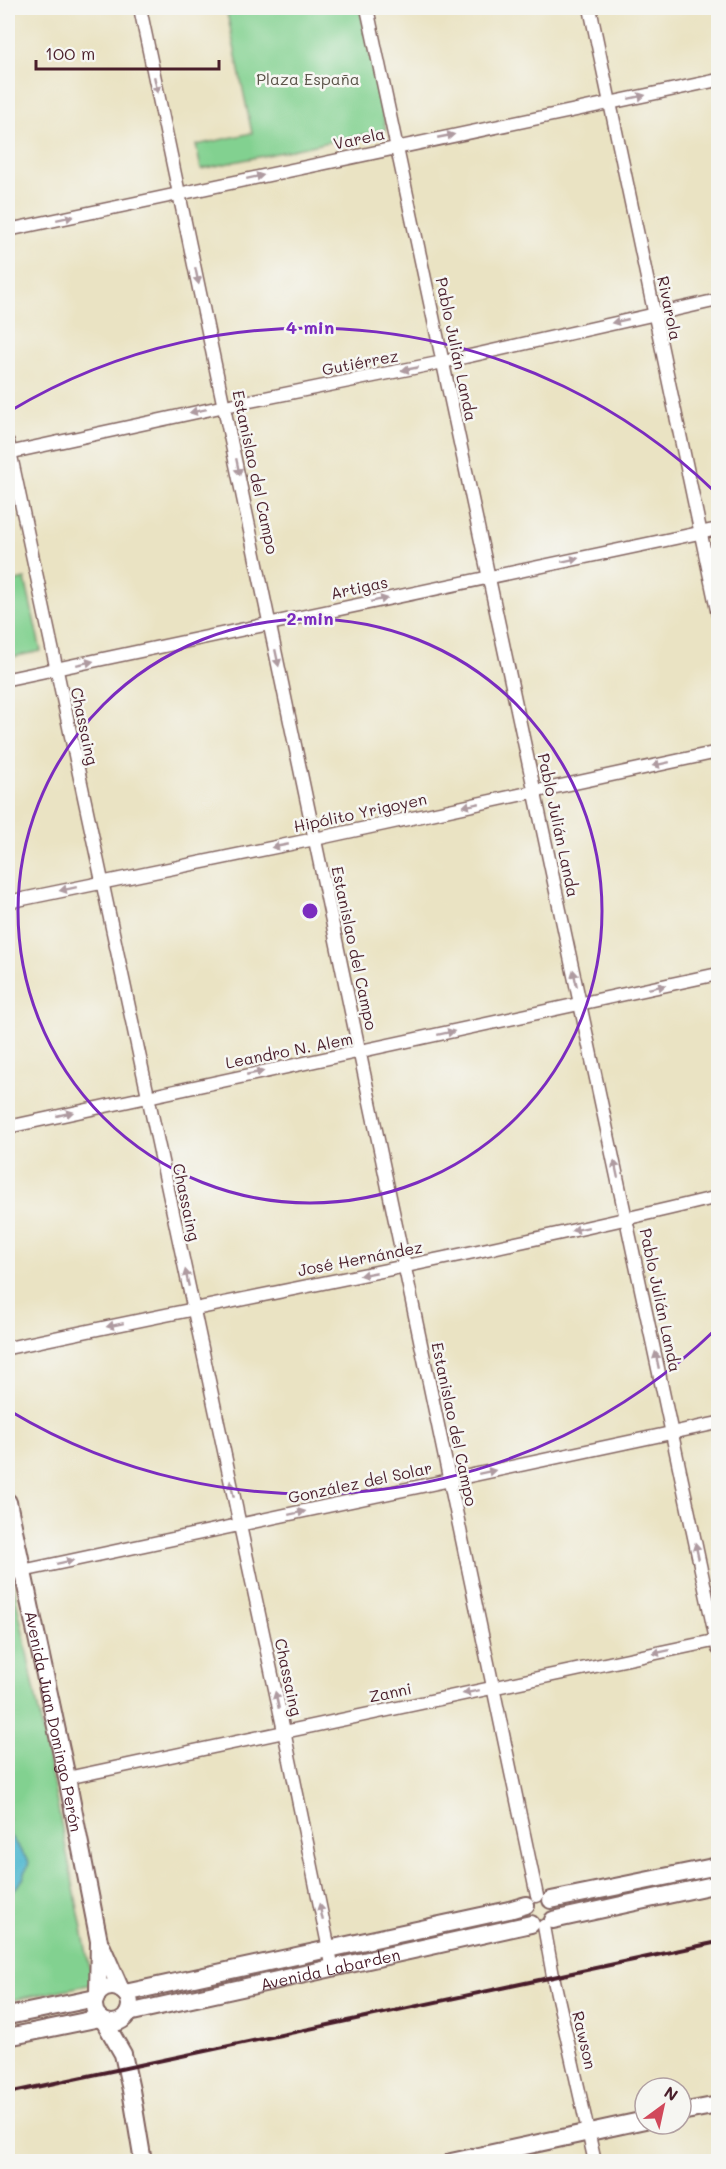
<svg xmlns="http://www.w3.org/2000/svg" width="726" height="2169" font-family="Mali,sans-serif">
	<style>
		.green { fill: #82d190; stroke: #66785e; stroke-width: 1.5 }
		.water { fill: #53b9d1; stroke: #4e6c7e; stroke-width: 1.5 }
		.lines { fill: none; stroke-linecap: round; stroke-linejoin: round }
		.street-casing { stroke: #826460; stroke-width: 15 }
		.secondary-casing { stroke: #826460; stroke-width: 20 }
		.street { stroke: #fff; stroke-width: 12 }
		.secondary { stroke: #fff; stroke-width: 16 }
		.rail { stroke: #4a1f2b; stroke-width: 4 }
		.oneway { fill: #ae9aa0 }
		.ring { fill: none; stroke: #7b2cbf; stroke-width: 3 }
		.labels { text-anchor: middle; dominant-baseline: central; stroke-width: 5; stroke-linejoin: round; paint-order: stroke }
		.park-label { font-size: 16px; fill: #5b5449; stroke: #f6f6f2 }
		.street-label { font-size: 16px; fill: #4a1f2b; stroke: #f6f6f2 }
		.centre { fill: #7b2cbf; stroke: #f6f6f2; stroke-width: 3 }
		.ring-label { font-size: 18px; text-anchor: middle; font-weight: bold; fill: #7b2cbf; stroke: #f6f6f2; stroke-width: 5; stroke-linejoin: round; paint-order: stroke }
	</style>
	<rect width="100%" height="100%" fill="#f6f6f2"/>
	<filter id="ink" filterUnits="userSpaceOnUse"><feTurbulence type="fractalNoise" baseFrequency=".0167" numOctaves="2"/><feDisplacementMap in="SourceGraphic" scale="12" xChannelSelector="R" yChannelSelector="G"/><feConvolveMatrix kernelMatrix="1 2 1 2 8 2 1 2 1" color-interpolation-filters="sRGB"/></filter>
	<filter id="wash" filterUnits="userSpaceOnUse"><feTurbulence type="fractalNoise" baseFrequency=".008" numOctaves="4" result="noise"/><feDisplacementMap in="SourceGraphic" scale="24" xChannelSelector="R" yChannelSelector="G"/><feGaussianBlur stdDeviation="1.35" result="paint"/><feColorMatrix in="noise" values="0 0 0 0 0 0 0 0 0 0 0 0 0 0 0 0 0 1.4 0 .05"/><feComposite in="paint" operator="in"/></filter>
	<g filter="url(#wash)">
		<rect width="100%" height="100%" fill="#eae3c3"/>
		<!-- green -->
		<g class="green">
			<path d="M226,8H360L386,130L201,169L196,145L252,133Z"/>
			<path d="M25,579L41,651L8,658V583Z"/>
			<path d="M12,1577L93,1984L8,2001V1578Z"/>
		</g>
		<!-- water -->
		<path class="water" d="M8,1833L29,1862L23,1879L8,1897Z"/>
	</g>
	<g filter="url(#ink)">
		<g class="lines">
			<defs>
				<g id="street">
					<path d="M140,8L537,1896"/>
					<path d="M367,8L718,1649"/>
					<path d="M590,8L718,615"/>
					<path d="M8,230L718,80"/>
					<path d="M8,442L284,1731L333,1969"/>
					<path d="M8,453L225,406L443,362L718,300"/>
					<path d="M8,679L718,529"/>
					<path d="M8,902L315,839L718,752"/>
					<path d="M8,1127L718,974"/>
					<path d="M8,1348C244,1297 483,1254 718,1197"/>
					<path d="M8,1574L718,1423"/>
					<path d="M67,1778L718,1640"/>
					<path d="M544,1926L553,1976L595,2162"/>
				</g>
				<g id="secondary">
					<path id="s1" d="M8,1502L67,1778L99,1941L98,1994"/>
					<path d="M551,1900L718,1866"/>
					<path d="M553,1920L718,1884"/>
					<path d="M102,1947L121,1990"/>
					<circle cx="112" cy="2005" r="18"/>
					<path d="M125,1993L509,1910L526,1905"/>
					<path id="s2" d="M128,2013L531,1924"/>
					<path d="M8,2016L96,1998"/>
					<path d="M104,2021L123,2054L131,2090L143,2162"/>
					<path d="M8,2037L100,2018"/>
					<path d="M681,2112L718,2105"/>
					<path d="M451,2162L645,2120"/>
				</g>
			</defs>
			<!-- street casing -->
			<use href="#street" class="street-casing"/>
			<!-- secondary casing -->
			<use href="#secondary" class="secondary-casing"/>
			<!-- street -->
			<use href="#street" class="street"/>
			<!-- secondary -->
			<use href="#secondary" class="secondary"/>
			<!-- rail -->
			<path class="rail" d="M8,2093L718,1942"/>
		</g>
		<!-- one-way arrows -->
		<defs><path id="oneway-solid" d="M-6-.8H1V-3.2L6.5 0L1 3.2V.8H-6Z" transform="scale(1.5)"/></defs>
		<g class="oneway">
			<use href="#oneway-solid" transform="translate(156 85) rotate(78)"/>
			<use href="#oneway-solid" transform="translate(637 97) rotate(-12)"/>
			<use href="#oneway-solid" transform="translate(446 136) rotate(-11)"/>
			<use href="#oneway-solid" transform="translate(255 177) rotate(-12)"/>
			<use href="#oneway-solid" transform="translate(65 218) rotate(-12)"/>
			<use href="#oneway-solid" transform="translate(197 276) rotate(78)"/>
			<use href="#oneway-solid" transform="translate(620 321) rotate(167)"/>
			<use href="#oneway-solid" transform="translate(410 369) rotate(169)"/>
			<use href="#oneway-solid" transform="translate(198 411) rotate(168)"/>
			<use href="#oneway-solid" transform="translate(238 467) rotate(78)"/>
			<use href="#oneway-solid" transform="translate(570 560) rotate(-12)"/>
			<use href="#oneway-solid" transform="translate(379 600) rotate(-12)"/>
			<use href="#oneway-solid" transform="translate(277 658) rotate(78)"/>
			<use href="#oneway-solid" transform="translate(85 663) rotate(-12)"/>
			<use href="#oneway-solid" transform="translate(661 764) rotate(168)"/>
			<use href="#oneway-solid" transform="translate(471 805) rotate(168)"/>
			<use href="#oneway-solid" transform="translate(280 846) rotate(169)"/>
			<use href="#oneway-solid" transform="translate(68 889) rotate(168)"/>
			<use href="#oneway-solid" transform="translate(575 978) rotate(-102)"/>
			<use href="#oneway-solid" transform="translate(657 987) rotate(-12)"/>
			<use href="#oneway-solid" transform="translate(446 1033) rotate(-12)"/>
			<use href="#oneway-solid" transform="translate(255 1073) rotate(-11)"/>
			<use href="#oneway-solid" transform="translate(65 1114) rotate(-13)"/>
			<use href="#oneway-solid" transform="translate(616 1169) rotate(-102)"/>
			<use href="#oneway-solid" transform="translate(580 1229) rotate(168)"/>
			<use href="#oneway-solid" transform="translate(368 1274) rotate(169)"/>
			<use href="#oneway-solid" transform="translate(187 1278) rotate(-102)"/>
			<use href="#oneway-solid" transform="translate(115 1325) rotate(168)"/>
			<use href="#oneway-solid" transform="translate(657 1360) rotate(-102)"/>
			<use href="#oneway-solid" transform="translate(487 1472) rotate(-12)"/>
			<use href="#oneway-solid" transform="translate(232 1489) rotate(-102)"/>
			<use href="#oneway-solid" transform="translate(297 1513) rotate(-12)"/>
			<use href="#oneway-solid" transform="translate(697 1551) rotate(-102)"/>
			<use href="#oneway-solid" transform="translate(65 1562) rotate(-12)"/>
			<use href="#oneway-solid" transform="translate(661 1652) rotate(168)"/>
			<use href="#oneway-solid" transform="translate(471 1692) rotate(168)"/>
			<use href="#oneway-solid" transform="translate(277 1700) rotate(-102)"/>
			<use href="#oneway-solid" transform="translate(321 1912) rotate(-102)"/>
		</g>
	</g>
	<!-- distance rings -->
	<g class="ring">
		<circle cx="310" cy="911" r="292"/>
		<path d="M715 1330A583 583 0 0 1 10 1411M10 411A583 583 0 0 1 715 492"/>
	</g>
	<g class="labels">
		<!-- park labels -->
		<g class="park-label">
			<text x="308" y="78">Plaza España</text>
		</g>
		<!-- street labels -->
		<g class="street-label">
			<text transform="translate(359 138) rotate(-12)">Varela</text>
			<text transform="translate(670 308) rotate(78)">Rivarola</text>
			<text transform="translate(457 349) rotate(78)">Pablo Julián Landa</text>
			<text transform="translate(360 362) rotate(-11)">Gutiérrez</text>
			<text transform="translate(256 472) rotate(78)">Estanislao del Campo</text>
			<text transform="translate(359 587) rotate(-12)">Artigas</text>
			<text transform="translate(85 726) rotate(78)">Chassaing</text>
			<text transform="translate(360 812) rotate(-12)">Hipólito Yrigoyen</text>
			<text transform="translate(559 825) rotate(78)">Pablo Julián Landa</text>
			<text transform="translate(355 948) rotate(78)">Estanislao del Campo</text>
			<text transform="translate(289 1050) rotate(-11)">Leandro N. Alem</text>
			<text transform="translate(187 1202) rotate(78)">Chassaing</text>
			<text transform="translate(360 1258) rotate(-11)">José Hernández</text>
			<text transform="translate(661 1300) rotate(78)">Pablo Julián Landa</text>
			<text transform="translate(455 1424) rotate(78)">Estanislao del Campo</text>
			<text transform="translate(360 1482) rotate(-12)">González del Solar</text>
			<text transform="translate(289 1677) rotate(78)">Chassaing</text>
			<text transform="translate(390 1692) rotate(-12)">Zanni</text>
			<text stroke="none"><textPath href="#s1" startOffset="224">Avenida Juan Domingo Perón</textPath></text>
			<text stroke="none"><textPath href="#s2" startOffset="207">Avenida Labarden</textPath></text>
			<text transform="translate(585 2040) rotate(77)">Rawson</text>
		</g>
	</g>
	<circle cx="310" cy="911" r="9" class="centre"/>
	<g class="ring-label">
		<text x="310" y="334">4 min</text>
		<text x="310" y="625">2 min</text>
	</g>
	<!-- margin -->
	<rect width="726" height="2169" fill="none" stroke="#f6f6f2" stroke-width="30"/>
	<!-- north arrow -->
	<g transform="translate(663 2106) rotate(33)"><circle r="28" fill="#f6f6f2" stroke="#b1a0a2" stroke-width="1.5"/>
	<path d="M0-4.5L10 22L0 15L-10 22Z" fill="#d1495b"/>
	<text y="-9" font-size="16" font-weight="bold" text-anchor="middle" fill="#4a1f2b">N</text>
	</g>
	<!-- scale -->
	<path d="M36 60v9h183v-9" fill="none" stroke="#4a1f2b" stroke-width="3"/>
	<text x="45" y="60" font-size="18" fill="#4a1f2b" stroke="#f6f6f2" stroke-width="4.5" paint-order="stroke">100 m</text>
</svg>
